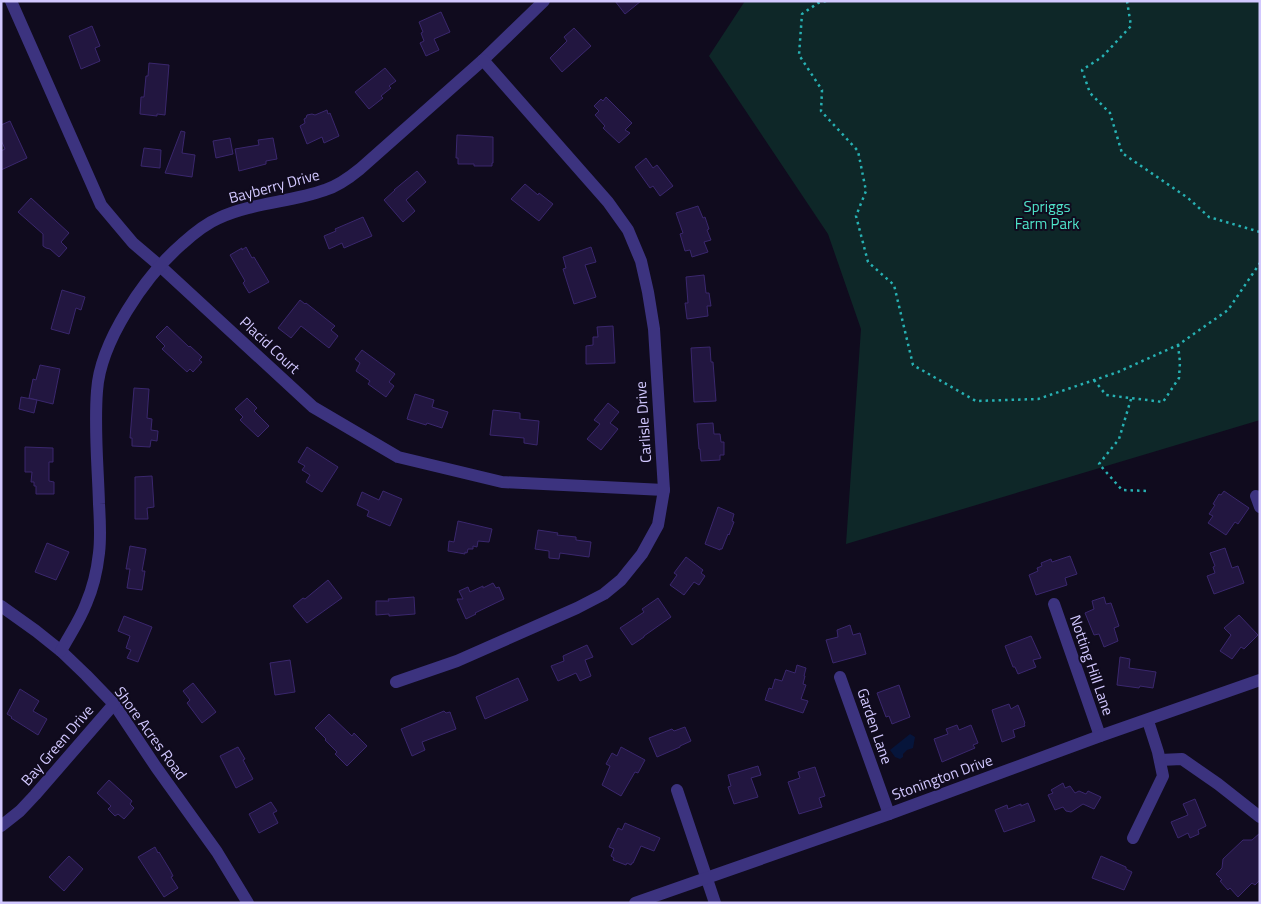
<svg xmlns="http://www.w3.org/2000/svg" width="1261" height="904" font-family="'Titillium Web',sans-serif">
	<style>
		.green { fill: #0e2728 }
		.water { fill: #06153b }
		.building { fill: #221640; stroke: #3a276d }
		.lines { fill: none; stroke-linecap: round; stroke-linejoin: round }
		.path { stroke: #27b1b3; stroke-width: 2.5; stroke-dasharray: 2.5 4; stroke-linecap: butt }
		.street { stroke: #3c337f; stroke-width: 12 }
		.labels { text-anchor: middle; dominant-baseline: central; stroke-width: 4; stroke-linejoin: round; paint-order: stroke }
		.street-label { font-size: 15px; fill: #d2c8ff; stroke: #100b1e }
		.park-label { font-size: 15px; fill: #4fe4ca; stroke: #100b1e }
	</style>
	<rect width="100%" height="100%" fill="#100b1e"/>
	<!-- green -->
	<path class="green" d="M745,1H1260V420L846,544L861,329L828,234L709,56Z"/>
	<!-- water -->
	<path class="water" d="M910,734L915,737L913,748L907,750L903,754V757L900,759L895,757L890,750Z"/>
	<!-- building -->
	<g class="building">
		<path d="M615,1H641L625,14Z"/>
		<path d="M441,12L450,32L434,39L439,50L426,56L420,43L424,41L421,33L423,32L419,22Z"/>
		<path d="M92,26L100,46L95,48L100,61L81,69L69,36Z"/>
		<path d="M574,28L591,46L562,72L550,58L567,41L564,37Z"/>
		<path d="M149,63L169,65L165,115L157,114V116L140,114L141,97H144L146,76H148Z"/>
		<path d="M385,68L396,81L389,86L391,88L381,96L383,98L369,109L355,92Z"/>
		<path d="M606,97L632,123L625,130L630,133L619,143L603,128L605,126L595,115L599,111L594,106L601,99L603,101Z"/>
		<path d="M327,110L328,114L330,113L339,136L324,143L322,137L307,144L300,126L305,123L304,119L306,118L307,115L312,114L315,115Z"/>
		<path d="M10,121L27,158L1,170V151L5,149L1,140V125Z"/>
		<path d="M181,131L185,132L182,153L195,155L192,177L165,173Z"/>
		<path d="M457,135L493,137V163H492V166H474V164H458V158H456Z"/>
		<path d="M230,138L233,154L216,158L213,141Z"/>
		<path d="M273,138L277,159L266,161V164L239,171L235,149L259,145L258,140Z"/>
		<path d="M144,148L161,150L160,168L141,166Z"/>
		<path d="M646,158L653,168L657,165L673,186L660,196L653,186L650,188L635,167Z"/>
		<path d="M417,171L426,182L406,200L415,211L403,222L384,200L395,190H394Z"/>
		<path d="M525,184L538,195L539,193L553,204L539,221L511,199Z"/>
		<path d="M31,198L69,233L61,242L67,248L59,257L50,249L46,248L43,246V234L18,212Z"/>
		<path d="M698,206L703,218L705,217L709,229L707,230L711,240L704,242L708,252L692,257L690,250L685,251L680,234L683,233L676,213Z"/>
		<path d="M363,217L372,236L344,248L342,243L329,249L324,236L336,231L335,229Z"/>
		<path d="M246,247L252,258L254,257L269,282L249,293L243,283L245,281L230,255L242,248V250Z"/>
		<path d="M591,247L596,262L585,265L596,297L574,304L563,269L566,268L563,257Z"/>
		<path d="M704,275L706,293H709L711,306H707L708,316L687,319L685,303H688L686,277Z"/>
		<path d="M62,290L85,297L81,310L76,308L69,334L51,329Z"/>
		<path d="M300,300L305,304L306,303L335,326L331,330L338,336L329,348L301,326L291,338L278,328Z"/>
		<path d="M167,326L189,347L190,346L202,357L199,360L202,362L193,372L190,369L187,372L162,349L165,346L156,337Z"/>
		<path d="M613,326L615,363L586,364V346L593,345V337H598L597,327Z"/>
		<path d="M710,347L711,362H713L716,401L694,402L691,348Z"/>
		<path d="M362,350L395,374L389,382L394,386L386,397L368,384L370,381L356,371L360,363L355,359Z"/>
		<path d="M40,365L60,369L53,404L29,398L33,379L36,380Z"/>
		<path d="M134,388L149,389L147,418L152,419L151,430L158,431L157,441L151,440L150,447L132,446V438H130Z"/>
		<path d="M415,394L434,400L432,407L448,412L442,428L427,423L426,425L407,419Z"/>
		<path d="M21,397L37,400L34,413L19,409Z"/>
		<path d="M247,398L257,408L254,411L269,426L258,437L240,420L243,417L235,409Z"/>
		<path d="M608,403L619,412L610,423L618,429L601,450L587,439L600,424L594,420Z"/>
		<path d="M493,410L520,413V419L539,421L537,445L524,443V438L490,435Z"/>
		<path d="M713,423L714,434H720L721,442H724V455H720V460L701,461L700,449H699L697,424Z"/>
		<path d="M25,447L53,448V462H49V481L54,482V494H36V486H34V482H31L32,472H25Z"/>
		<path d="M307,447L338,467L322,492L306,482L310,475L302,470L305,466L298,462Z"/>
		<path d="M152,476L154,507L147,508L148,519H135V477Z"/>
		<path d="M383,491L402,499L390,526L367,516L369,511L357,505L362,492L379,500Z"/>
		<path d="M1224,491L1249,508L1238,524L1235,522L1226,535L1208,523L1213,516L1209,514L1215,505L1213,504L1219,494L1221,495Z"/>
		<path d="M718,507L734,514L732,521L734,522L729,535L728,534L722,549H720V550L705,544Z"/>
		<path d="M458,521L492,529L489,542L478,541L477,547L473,546V549H468L467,553L465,552V554L448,551L449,541L454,542Z"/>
		<path d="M538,530L558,533L557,535L576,537V540L591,542L589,557L560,553L559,559L549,558V551L535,549Z"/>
		<path d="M47,543L69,552L56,580L35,572Z"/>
		<path d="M130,546L146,549L142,571H145L142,590L127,588L130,569H126Z"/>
		<path d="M1225,548L1232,568L1238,566L1244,583L1214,594L1207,576L1215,573L1213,567L1215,566L1210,553Z"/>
		<path d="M1070,556L1077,574L1065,578L1067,585L1036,595L1029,575L1038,571L1037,568L1042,566L1041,563L1051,559L1052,562Z"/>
		<path d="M686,557L703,570L701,573L705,576L699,585L694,582L684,595L670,585L677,575L674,573Z"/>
		<path d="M328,580L342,598L307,623L293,606L303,598L305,599Z"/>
		<path d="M493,583L496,588L499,587L504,599L475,613L476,614L466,619L457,599H463L459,591L468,587L470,592L483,586V588Z"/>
		<path d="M414,597L415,614L389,616V614L376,615V601H389L388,599Z"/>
		<path d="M1104,597L1106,604L1111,603L1119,626L1114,628L1118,641L1104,647L1099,634L1094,635L1085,613L1094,609L1092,601Z"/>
		<path d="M658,598L671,617L644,636V637L632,645L620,628L644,612L642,609Z"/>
		<path d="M1239,615L1258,635L1244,649L1241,647L1232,659L1220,651L1231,635L1224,628Z"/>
		<path d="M124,616L152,627L138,662L127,658L131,650L126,648L130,636L118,631Z"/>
		<path d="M850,625L853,635L860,633L866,654L833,663L826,640L838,637L837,630Z"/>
		<path d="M1031,636L1041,658L1033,660L1036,667L1018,674L1015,667H1013L1005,646Z"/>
		<path d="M587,645L593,657L585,660L591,676L580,681L576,673L558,681L551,666L564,661L563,656Z"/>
		<path d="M1120,657L1130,659L1129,668L1156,672L1153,688L1140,686L1139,688L1117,685Z"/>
		<path d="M290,660L295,692L275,695L270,663Z"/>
		<path d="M797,665L806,668L804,676H805L803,684L806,685L801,699L808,701L803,713L765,700L769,688L772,689L775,679L782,681L786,670L795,673Z"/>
		<path d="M518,678L528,700L485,719L476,697Z"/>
		<path d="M193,683L216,712L202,723L187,703L190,700L183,691Z"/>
		<path d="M899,685L910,717L892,724L889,716L886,717L877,693Z"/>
		<path d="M20,689L39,701L33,711L47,719L38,735L11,718L12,717L7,714Z"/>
		<path d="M1009,704L1011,709L1018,705L1025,723L1024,724L1025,726L1013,730L1015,737L1002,742L992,710Z"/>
		<path d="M444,711L446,713L450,712L456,729L422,742L425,750L412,756L401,729Z"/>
		<path d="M329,714L352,736L354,733L367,746L347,766L335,754L337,752L325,740L326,739L315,728Z"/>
		<path d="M957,725L959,730L971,725L978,743L973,745L975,748L942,762L934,739L948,734L946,729Z"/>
		<path d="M685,727L691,741L680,746V747L657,757L649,738L672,729L674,731Z"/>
		<path d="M238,747L245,759L243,760L253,779L236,788L220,756Z"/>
		<path d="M621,747L645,760L638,773L635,772L621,796L602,785L610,766L606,764L612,753L617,756Z"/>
		<path d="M758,766L761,775L751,778L758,797L734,804L728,787L731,786L728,775Z"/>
		<path d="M815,767L825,796L819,798L822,807L799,814L788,782L800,778L798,772Z"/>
		<path d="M109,780L132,801L130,804L134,808L124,819L118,814L115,816L108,809L111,806L97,793Z"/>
		<path d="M1063,783L1065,788L1070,786L1075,793L1079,791L1086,794L1088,791L1101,797L1094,809L1083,804L1071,812L1066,811L1063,807L1055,810L1048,795L1053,793L1051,790Z"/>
		<path d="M1195,799L1206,826L1198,830L1199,834L1190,838L1188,833L1178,838L1171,822L1188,815L1183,804Z"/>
		<path d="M271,802L277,811L273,813L278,823L259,833L249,814Z"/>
		<path d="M1028,803L1035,821L1004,832L995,810L1007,805L1008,809L1021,804V806Z"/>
		<path d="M625,823L660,838L654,851L641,846L633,863H632L631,865L627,863L626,865L613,860L614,858L611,856L614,849L609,847L618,828L622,830Z"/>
		<path d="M1260,833V880L1255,885L1252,883L1238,897L1230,888L1228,890L1220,881L1222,880L1216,874L1222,868L1223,859L1243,840H1252Z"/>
		<path d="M155,847L158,853L159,852L170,870L173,876L171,877L178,888L164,897L138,857Z"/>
		<path d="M69,856L83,869L64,891L49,877Z"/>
		<path d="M1101,856L1126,867V869L1132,872L1124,890L1092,878Z"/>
	</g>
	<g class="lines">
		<!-- path -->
		<g class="path">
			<path d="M826,1L818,3L802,14L799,55L822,90L821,111L858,151L866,191L856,216L868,262L894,285L913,365L976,401L1038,399L1118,372L1178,345L1228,310L1260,263"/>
			<path d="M1127,1L1131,26L1102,57L1082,70L1090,93L1110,113L1122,153L1188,198L1209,217L1260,232"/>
			<path d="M1094,380L1106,395L1163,402L1179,378L1180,362L1178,345"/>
			<path d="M1131,399L1119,439L1099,464L1122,490L1149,491"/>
		</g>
		<!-- street -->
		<g class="street">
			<path d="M11,1L101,205L133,243L160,266L313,407L398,457L502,482L664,490"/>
			<path d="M1256,496L1260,507"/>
			<path d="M1054,604L1100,736"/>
			<path d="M1,606L36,631L61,651L86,675L114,704L156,767L217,852L248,903"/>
			<path d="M61,651C69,636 80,620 86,604C93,588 97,571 99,553C101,537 100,521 99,504C98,467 94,429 97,391C100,342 145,276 182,244C193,234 205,224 219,218C251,203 291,202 325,190C338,186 349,178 360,169L483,60L544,1"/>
			<path d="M840,677L889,814"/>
			<path d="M396,682L457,661L577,608L604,594L621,580L642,554L658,525L664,490L654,329L648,292L641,261L628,230L608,202L483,60"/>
			<path d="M1160,760L1182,759L1218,784L1260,817"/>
			<path d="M677,790L715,903"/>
			<path d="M1,826L20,811L35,795L114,704"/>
			<path d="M1133,838L1163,776L1158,752L1148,721"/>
			<path d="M635,903L889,814L1100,736L1260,680"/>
		</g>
	</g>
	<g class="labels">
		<!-- street labels -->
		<g class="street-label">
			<text transform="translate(274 186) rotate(-15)">Bayberry Drive</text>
			<text transform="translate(270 345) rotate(43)">Placid Court</text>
			<text transform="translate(643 422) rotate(-94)">Carlisle Drive</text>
			<text transform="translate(1092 665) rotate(71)">Notting Hill Lane</text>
			<text transform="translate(875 726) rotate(71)">Garden Lane</text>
			<text transform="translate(151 733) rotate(54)">Shore Acres Road</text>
			<text transform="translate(57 745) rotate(-49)">Bay Green Drive</text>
			<text transform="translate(942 777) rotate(-20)">Stonington Drive</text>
		</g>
		<!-- park labels -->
		<g class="park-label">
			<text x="1047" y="206">Spriggs<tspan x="1047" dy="17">Farm Park</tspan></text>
		</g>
	</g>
	<!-- border -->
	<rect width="1261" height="904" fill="none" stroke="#d2c8ff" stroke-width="5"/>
</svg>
